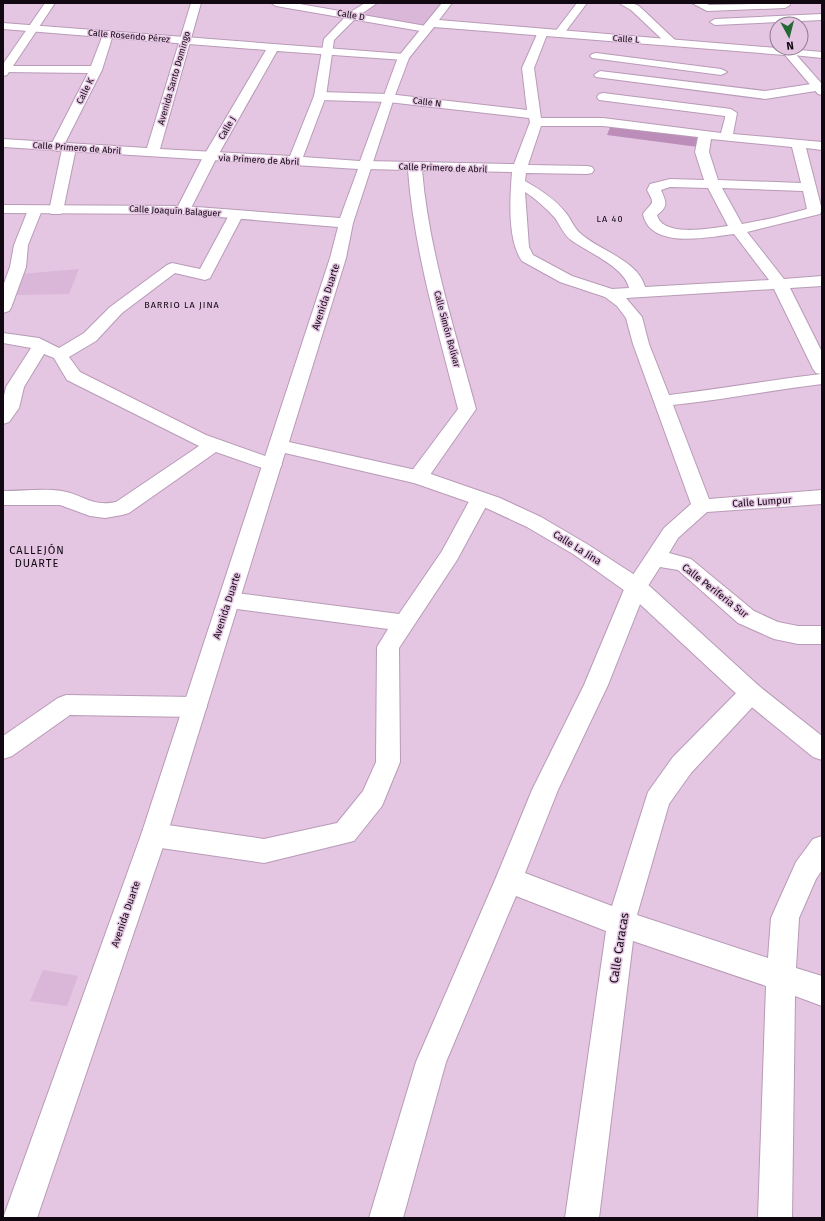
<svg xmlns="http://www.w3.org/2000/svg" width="825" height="1221" font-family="'Fira Sans',sans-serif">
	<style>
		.built { fill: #dab6d8 }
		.green { fill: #bc8db9 }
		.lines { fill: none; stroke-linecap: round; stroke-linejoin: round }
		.minor-casing { stroke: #b89bb7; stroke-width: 2 }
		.major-casing { stroke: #b89bb7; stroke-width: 2 }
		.minor { fill: #fff; fill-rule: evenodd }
		.major { fill: #fff; fill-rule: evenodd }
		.labels { text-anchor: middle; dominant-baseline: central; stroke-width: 3; stroke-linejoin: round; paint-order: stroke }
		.far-street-label { font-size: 9px; fill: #120812; stroke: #e4c5e2 }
		.far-neighbourhood-label { font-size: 9px; letter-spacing: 1px; fill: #120812; stroke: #e4c5e2 }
		.street-label { font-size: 10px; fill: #120812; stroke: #e4c5e2 }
		.neighbourhood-label { font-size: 11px; letter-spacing: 1px; fill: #120812; stroke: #e4c5e2 }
		.near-street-label { font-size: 12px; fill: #120812; stroke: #e4c5e2 }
	</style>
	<rect width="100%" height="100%" fill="#e4c5e2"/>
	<!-- built -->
	<g class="built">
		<path d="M374,3H442L424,27L356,15Z"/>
		<path d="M79,269L69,294L17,295L21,274Z"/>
		<path d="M43,970L78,976L67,1006L30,1001Z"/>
	</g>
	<!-- green -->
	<path class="green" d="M611,125L700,136L698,147L607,135Z"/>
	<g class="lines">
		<defs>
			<g id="minor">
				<path d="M271,3H294L426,26L431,29L426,32L276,6Z"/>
				<path d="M577,3H587L563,35H555L554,33Z"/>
				<path d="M619,3H632L639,6L675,40L677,42L675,44H667L631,10Z"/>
				<path d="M692,3H705L709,5L790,3V5L785,8L707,11Z"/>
				<path d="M822,14V20L715,25L710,22L715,19Z"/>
				<path d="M3,23L404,54L410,57L404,60L277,51L217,157L190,210L188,213H178L176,210L203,157L266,50L112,38L102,70L64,145H74L76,148L63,211L61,214H51L49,211L62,149L57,151L50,147L88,73L3,72V66H91L102,37L3,29Z"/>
				<path d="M543,29L548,32L534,68L541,118H603L721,133L725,118V116L599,100L597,97L599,94L603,93L731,109L737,113L733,134L822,142V150L806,148L822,210L820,214L747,232L784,279L822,276V286L790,288L822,352V384C772,390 723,400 673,405L709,499L822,490V504L707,512L678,538L669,553L691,559L754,611L778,622L798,626H822V644H798L774,639L738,623L678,570L660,567L646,589L608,685L558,790L525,873L612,906L648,792L673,757L743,686L751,683L759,686L763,693L759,700L691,773L669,804L637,915L768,958L771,918L775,909L796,862L813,839L822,836V870L816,879L799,918L796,968L822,976V1006L795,996L792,1218H758L766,986L633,941L599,1218H565L606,931L516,896L446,1062L403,1218H369L416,1062L495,880L532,790L584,685L625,587L664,528L691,504L633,344L626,318L617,306L605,297L560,282L522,261C507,240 510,197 512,172L422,170C429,252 455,330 476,409L425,482L418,483L411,482L408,477L411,472L458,409C438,330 414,251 408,170L366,169L361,168L359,165L361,162L366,161L514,164L530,122L529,118L388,102L320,100L314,96L320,92L388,94L527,110L522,68L538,32ZM541,126H603L698,137L695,152L704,180L670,179L650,184L647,190C656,206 652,201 643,214C650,250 709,237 734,234L769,280L645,287C638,260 598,250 580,233C574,228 571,219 566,213C555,199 541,190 525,181L526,173L587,174L592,173L594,170L592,167L587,166L528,165ZM711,139L792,147L801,183L718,180L709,152ZM670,187L708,188L728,226C711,228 663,238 657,215C669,206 666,202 661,190ZM722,188L803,191L807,209L773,218L742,224ZM525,192C536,199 546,208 555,218C560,225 564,235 571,240C587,252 625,267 629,288L612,289L572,276L533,255L529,247ZM774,289L813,369L816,373L821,374C770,380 720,389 669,395L649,344L642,317L626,298Z"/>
				<path d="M788,49L822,52V58L784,54L782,52Z"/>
				<path d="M596,53L721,69L727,72L721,75L592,58L590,56L592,54Z"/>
				<path d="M600,71L765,91L818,83L822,84V90L765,99L596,77L594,75Z"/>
				<path d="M35,206L40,207L42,210L28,245L26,267L11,308L9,311L3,313V286L10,267L14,245L28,210L30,207Z"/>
				<path d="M236,211L241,212L243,215L210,278L205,280L175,273L122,313L96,341L69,357L80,372L206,435L279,461L282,465L279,469L272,471L265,469L216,452L129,513L122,515L105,518L90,516L60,505H3V491C22,491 44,488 62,491C84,495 91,507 116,502L199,446L67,380L54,358L44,354L24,387L19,408L9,422L3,424V400L6,387L31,348L3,343V333L39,338L59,348L84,333L110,307L167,265L172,263L200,269L229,215L231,212Z"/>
				<path d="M480,492L487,494L490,499L457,560L399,648L400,762L382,806L354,841L264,863L154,847L145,843L141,835L145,827L154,823L264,839L337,823L363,791L376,762L377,647L388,629L229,608L221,606L218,600L221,594L229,592L399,614L442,551L473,494Z"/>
				<path d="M66,695L195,697L203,700L207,707L203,714L195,717L70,715L12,756L3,759V736L58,698Z"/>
			</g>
			<g id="major">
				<path d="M45,3H55L7,75L3,76V64Z"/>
				<path d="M191,3H201L160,149L290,156L314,96L324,39L349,13L365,3H377L357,17L334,40L326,96L303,157L360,161L398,57L442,3H452L439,20L788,49L792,50L822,84V95L818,94L785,55L434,27L409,58L394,98L353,223L346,258L289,442L425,472L500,498L541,517L587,544L644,581L759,686L822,736V760L813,757L743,700L628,593L573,554L527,527L486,508L414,483L285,453L167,835L37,1218H3L141,835L330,258L338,227L183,214L3,213V205L183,206L340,218L358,169L3,147V139L147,148Z"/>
			</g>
		</defs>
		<!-- minor casing -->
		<use href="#minor" class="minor-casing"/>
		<!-- major casing -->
		<use href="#major" class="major-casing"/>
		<!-- minor -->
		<use href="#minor" class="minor"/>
		<!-- major -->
		<use href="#major" class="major"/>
	</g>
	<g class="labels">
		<!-- far-street labels -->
		<g class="far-street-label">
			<text transform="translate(351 15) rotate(10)">Calle D</text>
			<text transform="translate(129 36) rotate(5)">Calle Rosendo Pérez</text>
			<text transform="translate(626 39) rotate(4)">Calle L</text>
			<text transform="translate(174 78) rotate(-74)">Avenida Santo Domingo</text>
			<text transform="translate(85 91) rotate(-63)">Calle K</text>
			<text transform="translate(427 102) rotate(7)">Calle N</text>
			<text transform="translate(227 128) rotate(-60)">Calle J</text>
			<text transform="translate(77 148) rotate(4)">Calle Primero de Abril</text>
			<text transform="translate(259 160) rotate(3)">via Primero de Abril</text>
			<text transform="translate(443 168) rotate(2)">Calle Primero de Abril</text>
			<text transform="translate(175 211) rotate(3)">Calle Joaquín Balaguer</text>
			<text transform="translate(447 329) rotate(75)">Calle Simón Bolívar</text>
		</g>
		<!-- far-neighbourhood labels -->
		<g class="far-neighbourhood-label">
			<text x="610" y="219">LA 40</text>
			<text x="182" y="305">BARRIO LA JINA</text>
		</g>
		<!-- street labels -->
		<g class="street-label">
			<text transform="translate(326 297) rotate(-72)">Avenida Duarte</text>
			<text transform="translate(762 502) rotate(-4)">Calle Lumpur</text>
			<text transform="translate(577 548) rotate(32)">Calle La Jina</text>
			<text transform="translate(715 591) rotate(38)">Calle Periferia Sur</text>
			<text transform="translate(227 606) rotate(-72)">Avenida Duarte</text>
			<text transform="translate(126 914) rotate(-71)">Avenida Duarte</text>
		</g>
		<!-- neighbourhood labels -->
		<g class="neighbourhood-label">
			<text x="37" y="550">CALLEJÓN<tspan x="37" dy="13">DUARTE</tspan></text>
		</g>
		<!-- near-street labels -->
		<g class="near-street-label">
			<text transform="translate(619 948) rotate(-81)">Calle Caracas</text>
		</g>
	</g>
	<!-- border -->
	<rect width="825" height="1221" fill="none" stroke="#120812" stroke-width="8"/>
	<!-- north arrow -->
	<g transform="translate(789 36) rotate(173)"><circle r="19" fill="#e4c5e2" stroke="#90798f"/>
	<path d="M0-3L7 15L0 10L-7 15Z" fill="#246834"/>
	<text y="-6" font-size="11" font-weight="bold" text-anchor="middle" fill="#120812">N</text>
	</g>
</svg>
